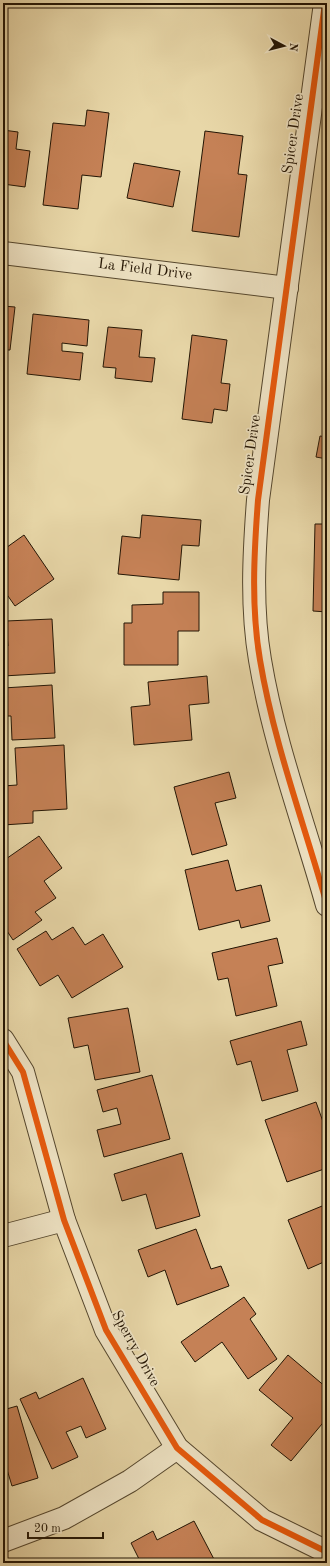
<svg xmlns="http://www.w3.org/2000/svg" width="330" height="1566" font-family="'Old Standard TT',serif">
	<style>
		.building { fill: #c58156; stroke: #231504 }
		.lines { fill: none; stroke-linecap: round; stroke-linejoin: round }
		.minor-casing { stroke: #54462d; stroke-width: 24 }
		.minor { stroke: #f0e5c6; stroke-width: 22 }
		.cycleway-casing { stroke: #f0e5c6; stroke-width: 8 }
		.cycleway { stroke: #e8590c; stroke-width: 6 }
		.labels { text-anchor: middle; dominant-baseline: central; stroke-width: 3.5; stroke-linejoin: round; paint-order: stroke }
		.street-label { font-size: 15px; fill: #231504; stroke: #f0e5c6 }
	</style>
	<rect width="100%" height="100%" fill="#e8d7a8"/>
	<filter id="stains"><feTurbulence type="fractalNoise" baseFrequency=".005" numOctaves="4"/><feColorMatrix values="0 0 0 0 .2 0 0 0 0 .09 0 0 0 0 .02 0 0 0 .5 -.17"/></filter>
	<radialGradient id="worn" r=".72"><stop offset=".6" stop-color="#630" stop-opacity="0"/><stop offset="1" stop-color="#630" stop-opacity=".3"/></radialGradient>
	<!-- building -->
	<g class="building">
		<path d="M87,110L109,113L101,177L82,175L78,209L43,205L53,123L85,126Z"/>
		<path d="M3,130L18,132L16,149L30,151L25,187L3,184Z"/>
		<path d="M205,131L243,136L238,174L247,175L239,237L192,231Z"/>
		<path d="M134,163L180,171L173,207L127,198Z"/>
		<path d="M3,306L15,307L10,350H3Z"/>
		<path d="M33,314L89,320L87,346L62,343V351L83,353L80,380L27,374Z"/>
		<path d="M108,327L142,330L139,357L155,358L152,382L115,378L116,368L103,367Z"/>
		<path d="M192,335L227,340L221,383L230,384L227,411L214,409L212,423L182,419Z"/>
		<path d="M320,436L327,437V459L316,457Z"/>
		<path d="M142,515L201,520L199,546L182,545L179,580L118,574L122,536L140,538Z"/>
		<path d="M315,524H327V612L313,611Z"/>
		<path d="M24,535L54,579L15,606L3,589V550Z"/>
		<path d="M163,592H199V631H178V665H124V623H132V605L163,604Z"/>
		<path d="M52,619L55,673L3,676V646H8L6,621Z"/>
		<path d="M207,676L209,703L189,705L192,740L134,745L131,707L150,705L148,682Z"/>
		<path d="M52,685L55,738L12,740L11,716H3V688Z"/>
		<path d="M64,745L67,809L33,811V823L3,825V786L17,785L15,748Z"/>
		<path d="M229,772L236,798L215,803L227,845L192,855L174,787Z"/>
		<path d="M39,836L62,868L44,881L56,898L35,912L42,920L13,940L3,925V899L6,897L3,892V861Z"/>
		<path d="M228,860L236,891L261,885L270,921L241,928L239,920L199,930L185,870Z"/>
		<path d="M73,927L85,945L103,934L123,967L72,998L58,975L40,986L17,949L46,931L52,940Z"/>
		<path d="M277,938L283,963L268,966L277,1006L236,1016L228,978L218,980L212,953Z"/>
		<path d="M128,1008L140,1072L95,1080L88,1045L74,1048L68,1018Z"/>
		<path d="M301,1021L307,1045L287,1050L298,1091L262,1101L251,1061L237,1065L230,1041Z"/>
		<path d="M152,1075L170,1139L104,1157L97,1130L121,1124L117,1108L103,1112L97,1090Z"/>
		<path d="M316,1102L327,1133V1168L287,1182L265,1120Z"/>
		<path d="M182,1153L200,1216L156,1229L146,1194L122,1201L114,1174Z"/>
		<path d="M327,1204V1264L326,1261L308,1269L288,1220Z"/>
		<path d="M196,1229L211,1269L221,1266L229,1286L177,1305L165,1270L148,1277L138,1250Z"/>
		<path d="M244,1297L256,1314L250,1319L277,1359L248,1379L222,1342L195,1362L181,1342Z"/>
		<path d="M288,1355L327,1388V1418L291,1461L271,1445L293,1418L259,1390Z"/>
		<path d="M83,1378L106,1429L86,1438L81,1426L66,1432L78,1457L52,1469L20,1399L36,1392L39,1399Z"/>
		<path d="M17,1406L38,1478L12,1486L5,1463L3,1464V1410Z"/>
		<path d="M194,1521L216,1563H141L131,1543L153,1531L157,1540Z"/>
	</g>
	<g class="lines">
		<defs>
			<g id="minor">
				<path d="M325,3L258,500C254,553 251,607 260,660C274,744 304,823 327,905"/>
				<path d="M3,253L287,288"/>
				<path d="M3,1040L23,1072L64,1220L106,1330L177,1448L262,1520L327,1552"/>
				<path d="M3,1236L64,1220"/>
				<path d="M3,1541L64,1518L130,1481L177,1448"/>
			</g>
		</defs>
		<!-- minor casing -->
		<use href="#minor" class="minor-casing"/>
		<!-- minor -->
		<use href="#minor" class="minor"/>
		<defs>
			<g id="cycleway">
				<path d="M325,3L258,500C254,553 251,607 260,660C274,744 304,823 327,905"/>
				<path d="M3,1040L23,1072L64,1220L106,1330L177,1448L262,1520L327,1552"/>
			</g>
		</defs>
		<!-- cycleway casing -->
		<use href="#cycleway" class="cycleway-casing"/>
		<!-- cycleway -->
		<use href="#cycleway" class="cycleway"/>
	</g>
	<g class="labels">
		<!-- street labels -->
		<g class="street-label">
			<text transform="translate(294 134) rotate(-82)">Spicer Drive</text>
			<text transform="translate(145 270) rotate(7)">La Field Drive</text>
			<text transform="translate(251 455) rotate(-82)">Spicer Drive</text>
			<text transform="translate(135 1349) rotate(61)">Sperry Drive</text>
		</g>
	</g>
	<!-- margin -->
	<rect width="330" height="1566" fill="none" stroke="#e8d7a8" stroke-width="16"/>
	<rect x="4" y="4" width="322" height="1558" fill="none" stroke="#231504" stroke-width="2"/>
	<rect x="8" y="8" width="314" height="1550" fill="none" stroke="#231504"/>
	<!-- north arrow -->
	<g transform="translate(284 46) rotate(97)" stroke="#f0e5c6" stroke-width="3" paint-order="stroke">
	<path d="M0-3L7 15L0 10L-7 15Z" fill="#231504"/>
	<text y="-6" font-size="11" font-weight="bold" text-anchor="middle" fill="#231504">N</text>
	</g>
	<!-- scale -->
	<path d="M28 1532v6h75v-6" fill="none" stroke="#231504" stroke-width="2"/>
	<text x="34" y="1532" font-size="12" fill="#231504" stroke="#f0e5c6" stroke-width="3" paint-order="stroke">20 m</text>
	<rect width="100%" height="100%" filter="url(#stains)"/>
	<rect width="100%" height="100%" fill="url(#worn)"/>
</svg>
